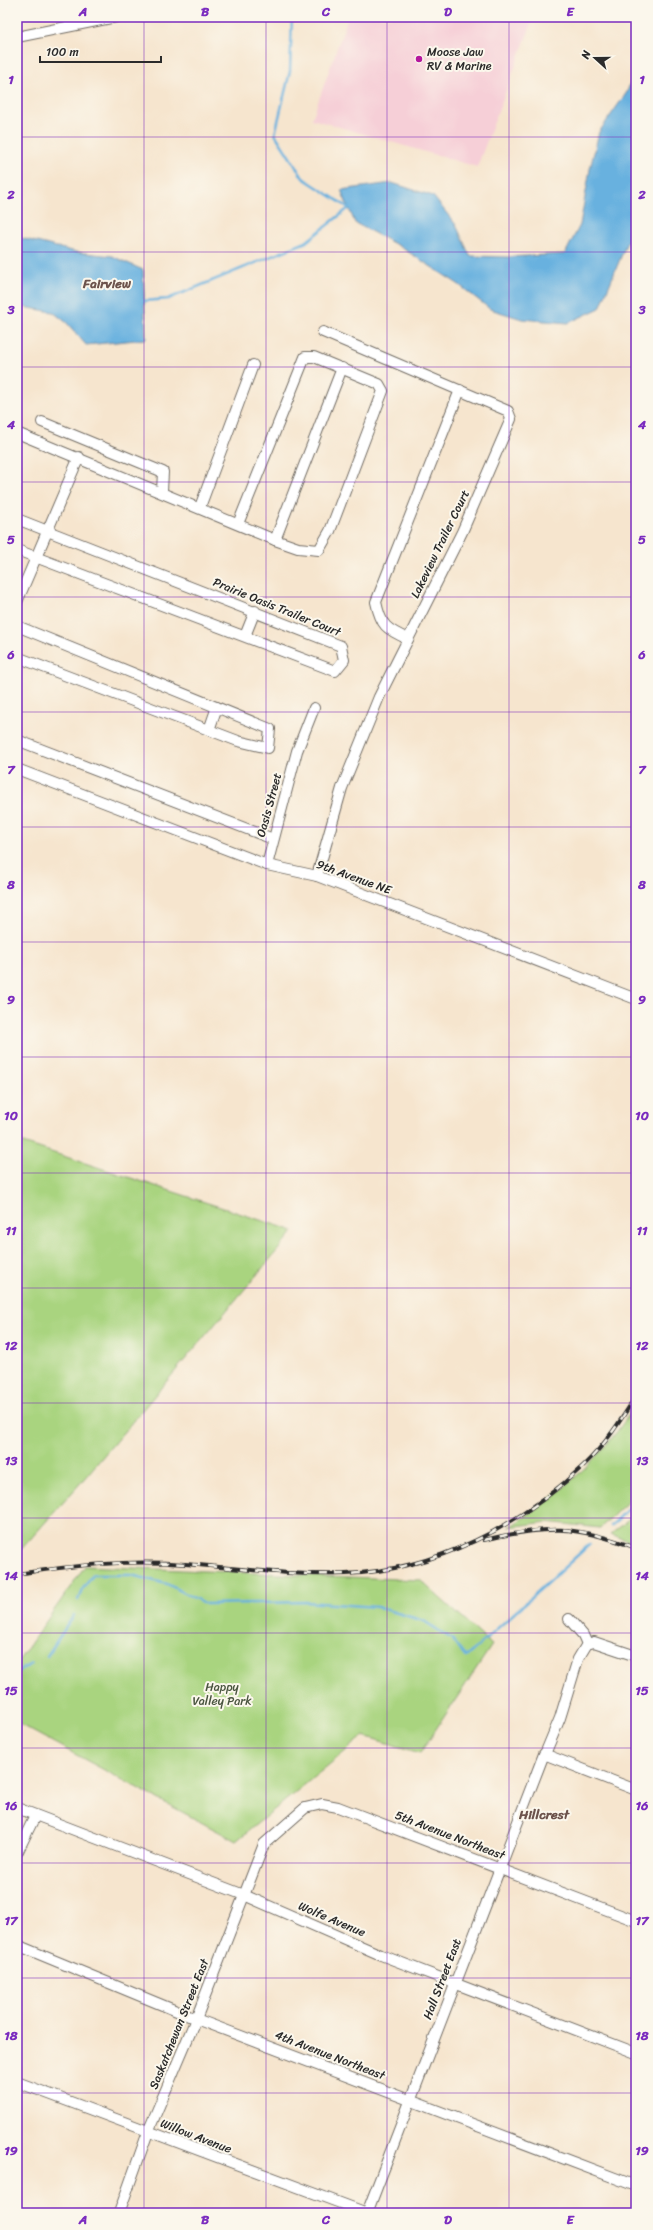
<svg xmlns="http://www.w3.org/2000/svg" width="653" height="2230" font-family="Sriracha,sans-serif">
	<style>
		.built { fill: #f6cfd7 }
		.green { fill: #a9d47f; stroke: #6a8055 }
		.water { fill: #67b1df; stroke: #496e85 }
		.lines { fill: none; stroke-linecap: round; stroke-linejoin: round }
		.stream { stroke: #67b1df; stroke-width: 2.5 }
		.minor-casing { stroke: #726c64; stroke-width: 12 }
		.minor { stroke: #fff; stroke-width: 10 }
		.rail-casing { stroke: #2b2b2b; stroke-width: 4 }
		.rail { stroke: #fbf7ec; stroke-width: 2.5; stroke-dasharray: 8; stroke-linecap: butt }
		.grid { fill: none; stroke: #7b2cbf; stroke-width: 1; stroke-opacity: 0.55 }
		.poi-dot { fill: #b5179e; stroke: #fbf7ec; stroke-width: 1.5 }
		.labels { text-anchor: middle; dominant-baseline: central; stroke-width: 4; stroke-linejoin: round; paint-order: stroke }
		.poi-label { font-size: 12px; fill: #2b2b2b; stroke: #fbf7ec; text-anchor: start }
		.street-label { font-size: 12px; fill: #2b2b2b; stroke: #fbf7ec }
		.park-label { font-size: 12px; fill: #4a5540; stroke: #fbf7ec }
		.neighbourhood-label { font-size: 13px; font-weight: bold; fill: #6c534c; stroke: #fbf7ec }
		.neatline { fill: none; stroke: #7b2cbf; stroke-width: 1.5 }
		.grid-label { font-size: 13px; text-anchor: middle; font-weight: bold; fill: #7b2cbf }
	</style>
	<rect width="100%" height="100%" fill="#fbf7ec"/>
	<filter id="ink" filterUnits="userSpaceOnUse"><feTurbulence type="fractalNoise" baseFrequency=".025" numOctaves="2"/><feDisplacementMap in="SourceGraphic" scale="8" xChannelSelector="R" yChannelSelector="G"/><feConvolveMatrix kernelMatrix="1 2 1 2 8 2 1 2 1" color-interpolation-filters="sRGB"/></filter>
	<filter id="wash" filterUnits="userSpaceOnUse"><feTurbulence type="fractalNoise" baseFrequency=".012" numOctaves="4" result="noise"/><feDisplacementMap in="SourceGraphic" scale="16" xChannelSelector="R" yChannelSelector="G"/><feGaussianBlur stdDeviation="0.9" result="paint"/><feColorMatrix in="noise" values="0 0 0 0 0 0 0 0 0 0 0 0 0 0 0 0 0 1.4 0 .05"/><feComposite in="paint" operator="in"/></filter>
	<g filter="url(#wash)">
		<rect width="100%" height="100%" fill="#f6e5ce"/>
		<!-- built -->
		<path class="built" d="M348,17H534L477,167L312,119Z"/>
		<!-- green -->
		<g class="green">
			<path d="M17,1141L294,1231L77,1487L17,1554Z"/>
			<path d="M636,1404V1494L600,1528L547,1522L509,1527C560,1496 604,1455 636,1404Z"/>
			<path d="M636,1514V1544L611,1534Z"/>
			<path d="M85,1566L420,1580L492,1645L420,1753L364,1736L236,1841L17,1723V1663Z"/>
		</g>
		<!-- water -->
		<g class="water">
			<path d="M636,68V220L600,308L568,323L522,319L490,309L458,284L399,246L355,223L341,190L392,183L433,196L456,225L470,256L508,257L565,254L580,225L590,169L599,132L627,92Z"/>
			<path d="M17,237L76,252L112,256L143,270L146,339L86,345L67,323L53,312L17,306Z"/>
		</g>
		<g class="lines">
			<!-- stream -->
			<g class="stream">
				<path d="M144,301L168,299L306,242L349,208L303,178L275,134L290,71L292,17"/>
				<path d="M611,1526L636,1501"/>
				<path d="M78,1600L82,1590L93,1575H131L167,1584L206,1604L305,1602L377,1607L424,1621L452,1639L466,1657L590,1544"/>
				<path d="M47,1656L74,1615"/>
				<path d="M17,1672L32,1664"/>
			</g>
		</g>
	</g>
	<g filter="url(#ink)">
		<g class="lines">
			<defs>
				<g id="minor">
					<path d="M17,37L116,17"/>
					<path d="M42,422L163,472L162,491"/>
					<path d="M17,433L275,540L298,548L319,550L330,531L383,391L379,384L314,357H305L238,524"/>
					<path d="M200,507L253,365"/>
					<path d="M17,519L341,646L344,660L335,671L17,550"/>
					<path d="M275,540L342,368"/>
					<path d="M17,602L79,457"/>
					<path d="M17,626L270,729L268,748L238,741L17,657"/>
					<path d="M245,636L255,611"/>
					<path d="M408,639C386,629 381,626 376,602L460,390"/>
					<path d="M209,730L217,707"/>
					<path d="M17,740L273,839"/>
					<path d="M17,769L267,865L317,876L636,999"/>
					<path d="M267,865L297,751L314,708"/>
					<path d="M317,876L342,788L379,697L462,532L511,419L508,411L323,332"/>
					<path d="M569,1619L583,1635L587,1644"/>
					<path d="M545,1754L560,1718L578,1659L587,1644L594,1642L636,1656"/>
					<path d="M17,1808L244,1895L381,1955L636,2053"/>
					<path d="M17,1853L35,1816"/>
					<path d="M17,1945L196,2019L636,2186"/>
					<path d="M17,2082L367,2213"/>
					<path d="M17,2213H18"/>
					<path d="M119,2213L148,2132L196,2019L264,1844L305,1808L322,1804L338,1807L636,1921"/>
					<path d="M367,2213L544,1754L636,1790"/>
				</g>
			</defs>
			<!-- minor casing -->
			<use href="#minor" class="minor-casing"/>
			<!-- minor -->
			<use href="#minor" class="minor"/>
			<defs>
				<g id="rail">
					<path d="M484,1540C547,1525 575,1525 636,1548"/>
					<path d="M17,1574C75,1565 126,1560 185,1564C238,1568 292,1576 346,1574C436,1570 520,1526 584,1465C605,1445 621,1420 636,1396"/>
				</g>
			</defs>
			<!-- rail casing -->
			<use href="#rail" class="rail-casing"/>
			<!-- rail -->
			<use href="#rail" class="rail"/>
		</g>
	</g>
	<!-- grid -->
	<path class="grid" d="M144,17V2213M266,17V2213M387,17V2213M509,17V2213M17,137H636M17,252H636M17,367H636M17,482H636M17,597H636M17,712H636M17,827H636M17,942H636M17,1057H636M17,1173H636M17,1288H636M17,1403H636M17,1518H636M17,1633H636M17,1748H636M17,1863H636M17,1978H636M17,2093H636"/>
	<!-- markers -->
	<circle class="poi-dot" cx="419" cy="59" r="4"/>
	<g class="labels">
		<!-- poi labels -->
		<g class="poi-label">
			<text x="427" y="52">Moose Jaw<tspan x="427" dy="14">RV &amp; Marine</tspan></text>
		</g>
		<!-- street labels -->
		<g class="street-label">
			<text transform="translate(440 544) rotate(-64)">Lakeview Trailer Court</text>
			<text transform="translate(277 607) rotate(22)">Prairie Oasis Trailer Court</text>
			<text transform="translate(269 805) rotate(-75)">Oasis Street</text>
			<text transform="translate(354 877) rotate(20)">9th Avenue NE</text>
			<text transform="translate(450 1835) rotate(21)">5th Avenue Northeast</text>
			<text transform="translate(332 1919) rotate(23)">Wolfe Avenue</text>
			<text transform="translate(442 1979) rotate(-69)">Hall Street East</text>
			<text transform="translate(179 2024) rotate(-68)">Saskatchewan Street East</text>
			<text transform="translate(330 2055) rotate(21)">4th Avenue Northeast</text>
			<text transform="translate(196 2136) rotate(21)">Willow Avenue</text>
		</g>
		<!-- park labels -->
		<g class="park-label">
			<text x="222" y="1687">Happy<tspan x="222" dy="14">Valley Park</tspan></text>
		</g>
		<!-- neighbourhood labels -->
		<g class="neighbourhood-label">
			<text x="107" y="283">Fairview</text>
			<text x="544" y="1814">Hillcrest</text>
		</g>
	</g>
	<!-- margin -->
	<rect width="653" height="2230" fill="none" stroke="#fbf7ec" stroke-width="44"/>
	<!-- north arrow -->
	<g transform="translate(595 58) rotate(291)" stroke="#fbf7ec" stroke-width="3" paint-order="stroke">
	<path d="M0-3L7 15L0 10L-7 15Z" fill="#2b2b2b"/>
	<text y="-6" font-size="11" font-weight="bold" text-anchor="middle" fill="#2b2b2b">N</text>
	</g>
	<!-- scale -->
	<path d="M40 56v6h121v-6" fill="none" stroke="#2b2b2b" stroke-width="2"/>
	<text x="46" y="56" font-size="12" fill="#2b2b2b" stroke="#fbf7ec" stroke-width="3" paint-order="stroke">100 m</text>
	<rect x="22" y="22" width="609" height="2186" class="neatline"/>
	<g class="grid-label">
		<text x="83" y="16">A</text>
		<text x="205" y="16">B</text>
		<text x="326" y="16">C</text>
		<text x="448" y="16">D</text>
		<text x="570" y="16">E</text>
		<text x="11" y="84">1</text>
		<text x="642" y="84">1</text>
		<text x="11" y="199">2</text>
		<text x="642" y="199">2</text>
		<text x="11" y="314">3</text>
		<text x="642" y="314">3</text>
		<text x="11" y="429">4</text>
		<text x="642" y="429">4</text>
		<text x="11" y="544">5</text>
		<text x="642" y="544">5</text>
		<text x="11" y="659">6</text>
		<text x="642" y="659">6</text>
		<text x="11" y="774">7</text>
		<text x="642" y="774">7</text>
		<text x="11" y="889">8</text>
		<text x="642" y="889">8</text>
		<text x="11" y="1004">9</text>
		<text x="642" y="1004">9</text>
		<text x="11" y="1120">10</text>
		<text x="642" y="1120">10</text>
		<text x="11" y="1235">11</text>
		<text x="642" y="1235">11</text>
		<text x="11" y="1350">12</text>
		<text x="642" y="1350">12</text>
		<text x="11" y="1465">13</text>
		<text x="642" y="1465">13</text>
		<text x="11" y="1580">14</text>
		<text x="642" y="1580">14</text>
		<text x="11" y="1695">15</text>
		<text x="642" y="1695">15</text>
		<text x="11" y="1810">16</text>
		<text x="642" y="1810">16</text>
		<text x="11" y="1925">17</text>
		<text x="642" y="1925">17</text>
		<text x="11" y="2040">18</text>
		<text x="642" y="2040">18</text>
		<text x="11" y="2155">19</text>
		<text x="642" y="2155">19</text>
		<text x="83" y="2224">A</text>
		<text x="205" y="2224">B</text>
		<text x="326" y="2224">C</text>
		<text x="448" y="2224">D</text>
		<text x="570" y="2224">E</text>
	</g>
</svg>
